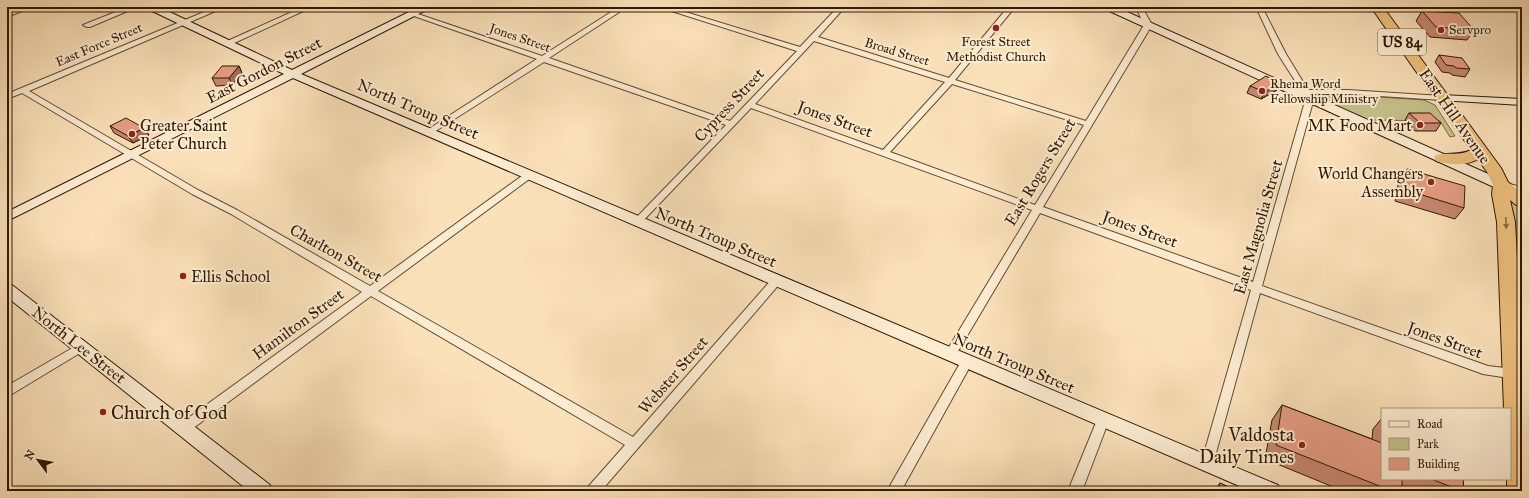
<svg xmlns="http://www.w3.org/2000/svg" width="1529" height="498" font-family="'IM FELL Great Primer',serif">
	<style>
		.green { fill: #c6c18a; stroke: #7b6d46 }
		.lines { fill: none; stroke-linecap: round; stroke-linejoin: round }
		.street-casing { stroke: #634b31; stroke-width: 2 }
		.secondary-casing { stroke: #301903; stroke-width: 2 }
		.highway-casing { stroke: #301903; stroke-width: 2 }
		.street { fill: #fcecd2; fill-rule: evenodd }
		.secondary { fill: #fcecd2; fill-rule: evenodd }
		.highway { fill: #eec07d; fill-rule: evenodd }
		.wall { fill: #c78872; stroke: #301903 }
		.shaded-wall { fill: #a26f5d; stroke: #301903 }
		.building { fill: #e79e85; stroke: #301903 }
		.oneway { fill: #8f6c40 }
		.poi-dot { fill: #8f2418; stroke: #fcecd2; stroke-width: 1.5 }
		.labels { text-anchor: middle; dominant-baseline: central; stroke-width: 4; stroke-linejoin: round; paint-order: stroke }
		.far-poi-label { font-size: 13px; fill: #301903; stroke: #fcecd2; text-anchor: start }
		.far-street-label { font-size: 13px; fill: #301903; stroke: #fcecd2 }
		.shield { fill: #fcecd2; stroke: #6d5841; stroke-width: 1 }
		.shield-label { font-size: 15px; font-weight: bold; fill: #301903 }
		.street-label { font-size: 16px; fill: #301903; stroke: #fcecd2 }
		.poi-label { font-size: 16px; fill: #301903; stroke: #fcecd2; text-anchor: start }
		.near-poi-label { font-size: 19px; fill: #301903; stroke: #fcecd2; text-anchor: start }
	</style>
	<rect width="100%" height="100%" fill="#fbe1ba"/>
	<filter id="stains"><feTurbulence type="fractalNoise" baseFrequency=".005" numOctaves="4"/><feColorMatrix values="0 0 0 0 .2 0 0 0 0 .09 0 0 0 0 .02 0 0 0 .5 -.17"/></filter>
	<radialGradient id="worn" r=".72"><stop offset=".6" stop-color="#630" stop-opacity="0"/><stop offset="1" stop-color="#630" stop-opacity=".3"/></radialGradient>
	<!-- green -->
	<g class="green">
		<path d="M1318,93L1424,100L1435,105L1455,136L1450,137L1440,121L1369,120L1410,139L1316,98V94Z"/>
		<path d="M1508,197L1513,199L1522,212V364Z"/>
	</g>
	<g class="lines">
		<defs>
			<g id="street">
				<path d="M23,7H32L7,17V13Z"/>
				<path d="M128,7H137L90,27H87L83,25Z"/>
				<path d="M216,7H225L29,91L198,190L237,210L370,286L526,173H532L534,175L532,177L378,291L633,437L773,278H781L782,281L601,491H586L588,487L625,445L371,296L188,432L184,433L180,432L178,428L180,424L362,292L231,214L192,194L22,93L7,99V94Z"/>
				<path d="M303,7H312L230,45H224L223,43Z"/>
				<path d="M619,7H627L549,58L730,121L797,51L659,7H669L800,47L838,7H845L818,37L949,78L1008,7H1015L955,80L1086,121L1144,25L1136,7H1142L1152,25L1043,207L1253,282L1306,98L1278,54L1256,7H1262L1286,54L1308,90H1348L1442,96L1446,98L1442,100L1348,94H1311L1314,98L1262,286L1488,366L1522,370V380L1483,374L1260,293L1213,464L1212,468L1207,470L1202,468L1201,464L1251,290L1040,213L954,358L950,359L946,358L944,355L946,352L1032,210L751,108L640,224H634L632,222L634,220L726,125L544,62L431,134L428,135L424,132L537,59L411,15V13H415L542,56ZM814,41L945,82L883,150L755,104ZM952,84L1084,125L1035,205L890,152Z"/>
				<path d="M1505,183L1522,187V193L1502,188L1500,186L1502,184Z"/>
				<path d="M81,343L85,344L87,347L85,350L7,397V386Z"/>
				<path d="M967,357L971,358L973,361L901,491H887L963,358Z"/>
				<path d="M1103,415L1107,416L1109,420L1082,491H1068L1097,420L1099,416Z"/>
			</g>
			<g id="secondary">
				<path d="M146,7H159L292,70L419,7H432L301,74L1278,485L1280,491H1251L293,78L7,221V212L284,74L148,9Z"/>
				<path d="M1103,7H1116L1506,182L1507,185L1506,188H1496L1105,9Z"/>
				<path d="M1442,95L1522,99V105L1438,100L1436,98Z"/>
				<path d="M7,284L12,285L270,485L272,491H249L7,297Z"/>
			</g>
			<path id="highway" d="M1371,7H1383L1501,168L1508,182L1522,193V206L1516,205L1510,200L1515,222L1522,344V491H1507V479H1510V409H1504L1497,222L1492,194L1493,185L1487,172L1478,159C1467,166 1449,165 1436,161L1434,158L1436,155C1449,152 1460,156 1471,150Z"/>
		</defs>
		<!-- street casing -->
		<use href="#street" class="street-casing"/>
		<!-- secondary casing -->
		<use href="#secondary" class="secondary-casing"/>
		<!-- highway casing -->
		<use href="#highway" class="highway-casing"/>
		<!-- street -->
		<use href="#street" class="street"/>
		<!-- secondary -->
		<use href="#secondary" class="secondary"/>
		<!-- highway -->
		<use href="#highway" class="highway"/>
	</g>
	<!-- wall -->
	<g class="wall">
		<path d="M1422,11L1474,30L1467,40L1430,37L1416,21Z"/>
		<path d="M1439,55L1470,69L1465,77L1452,75L1450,73L1442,72L1435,62Z"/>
		<path d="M239,66L242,73L232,85L216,86L212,78Z"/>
		<path d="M1280,83L1277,90L1261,99L1247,93L1250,86Z"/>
		<path d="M1409,113L1441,123L1436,131H1415L1405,120Z"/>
		<path d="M110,126L144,128L149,135L133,143L114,133Z"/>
		<path d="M1407,169L1464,208L1455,219L1395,201L1399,180Z"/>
		<path d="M1282,405L1372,439L1373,429L1382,418V479H1463L1464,491H1410L1402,488V491H1343L1265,459L1272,420Z"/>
		<path d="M1220,483L1237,491H1214Z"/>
	</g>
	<!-- shaded-wall -->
	<g class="shaded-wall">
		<path d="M239,66L242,73L232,85L229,78Z"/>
		<path d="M1280,83L1277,90L1261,99L1265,92Z"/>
		<path d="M144,128L149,135L133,143L128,136Z"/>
	</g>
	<!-- building -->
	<g class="building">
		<path d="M1422,11L1459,13L1474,30L1436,27Z"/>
		<path d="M1439,55L1462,58L1470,69L1456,68L1454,66L1446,65Z"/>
		<path d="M222,66H239L229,78H212Z"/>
		<path d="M1266,76L1280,83L1265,92L1250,86Z"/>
		<path d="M1409,113H1430L1441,123H1420Z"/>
		<path d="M126,118L144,128L128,136L110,126Z"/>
		<path d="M1407,169L1465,186L1464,208L1403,189Z"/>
		<path d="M1282,405L1382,443V479H1402V491H1392L1276,445Z"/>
		<path d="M1431,479H1463L1464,491H1462Z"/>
		<path d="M1220,483L1237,491H1218Z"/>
	</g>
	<!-- one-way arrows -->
	<defs><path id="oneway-solid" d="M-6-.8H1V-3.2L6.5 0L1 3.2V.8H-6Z"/></defs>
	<use class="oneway" href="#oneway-solid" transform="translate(1506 223) rotate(87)"/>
	<!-- markers -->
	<g class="poi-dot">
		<circle cx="996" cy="28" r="4"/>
		<circle cx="1441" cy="30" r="4"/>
		<circle cx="1262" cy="91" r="4"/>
		<circle cx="1420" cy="125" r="4"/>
		<circle cx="132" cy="134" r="4"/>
		<circle cx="1431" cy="182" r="4"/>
		<circle cx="183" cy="276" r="4"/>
		<circle cx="103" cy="412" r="4"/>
		<circle cx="1302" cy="445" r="4"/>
	</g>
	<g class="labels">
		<!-- far-poi labels -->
		<g class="far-poi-label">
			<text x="1449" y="30">Servpro</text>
			<text x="996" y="42" text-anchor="middle">Forest Street<tspan x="996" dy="15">Methodist Church</tspan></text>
			<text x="1270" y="84">Rhema Word<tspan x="1270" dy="15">Fellowship Ministry</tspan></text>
		</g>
		<!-- far-street labels -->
		<g class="far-street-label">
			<text transform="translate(520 38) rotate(19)">Jones Street</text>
			<text transform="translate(99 45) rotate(-23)">East Force Street</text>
			<text transform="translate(897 52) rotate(17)">Broad Street</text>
		</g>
		<!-- shield labels -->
		<rect class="shield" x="1378" y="29" width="48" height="26" rx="3"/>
		<g class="shield-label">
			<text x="1402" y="42">US 84</text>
		</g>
		<!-- street labels -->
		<g class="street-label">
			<text transform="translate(264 70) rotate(-27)">East Gordon Street</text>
			<text transform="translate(729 105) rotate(-47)">Cypress Street</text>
			<text transform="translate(418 109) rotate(23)">North Troup Street</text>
			<text transform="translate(1455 116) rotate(55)">East Hill Avenue</text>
			<text transform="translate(835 119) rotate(20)">Jones Street</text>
			<text transform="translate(1040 172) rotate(-59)">East Rogers Street</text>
			<text transform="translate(1258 227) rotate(-74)">East Magnolia Street</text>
			<text transform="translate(1140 229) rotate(20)">Jones Street</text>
			<text transform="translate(716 237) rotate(23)">North Troup Street</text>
			<text transform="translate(336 253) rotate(29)">Charlton Street</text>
			<text transform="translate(298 324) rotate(-36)">Hamilton Street</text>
			<text transform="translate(1445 340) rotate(20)">Jones Street</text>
			<text transform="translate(79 345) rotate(38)">North Lee Street</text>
			<text transform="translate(1014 363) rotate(23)">North Troup Street</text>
			<text transform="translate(673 375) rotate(-49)">Webster Street</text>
		</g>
		<!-- poi labels -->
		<g class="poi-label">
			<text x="140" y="125">Greater Saint<tspan x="140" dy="18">Peter Church</tspan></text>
			<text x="1412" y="125" text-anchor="end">MK Food Mart</text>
			<text x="1423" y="173" text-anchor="end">World Changers<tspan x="1423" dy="18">Assembly</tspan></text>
			<text x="191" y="276">Ellis School</text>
		</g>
		<!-- near-poi labels -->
		<g class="near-poi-label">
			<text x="111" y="412">Church of God</text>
			<text x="1294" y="434" text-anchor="end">Valdosta<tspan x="1294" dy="22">Daily Times</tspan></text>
		</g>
	</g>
	<!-- margin -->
	<rect width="1529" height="498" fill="none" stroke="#fbe1ba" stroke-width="24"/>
	<rect x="8" y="8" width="1513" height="482" fill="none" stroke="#301903" stroke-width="2"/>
	<rect x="12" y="12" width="1505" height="474" fill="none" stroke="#301903"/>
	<!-- legend -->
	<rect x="1381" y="408" width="130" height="72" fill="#fcecd2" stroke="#aa987f"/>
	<rect x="1389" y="421" width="20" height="6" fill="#fcecd2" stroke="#aa987f"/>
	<text x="1417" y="428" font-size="12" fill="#301903">Road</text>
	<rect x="1389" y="438" width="20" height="12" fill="#c6c18a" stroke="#aa987f"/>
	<text x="1417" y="448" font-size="12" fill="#301903">Park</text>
	<rect x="1389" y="458" width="20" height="12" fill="#e79e85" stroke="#aa987f"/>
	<text x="1417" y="468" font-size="12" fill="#301903">Building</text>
	<!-- north arrow -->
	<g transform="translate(38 460) rotate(302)" stroke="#fcecd2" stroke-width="3" paint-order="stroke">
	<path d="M0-3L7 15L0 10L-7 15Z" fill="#301903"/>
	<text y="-6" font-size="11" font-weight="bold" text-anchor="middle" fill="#301903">N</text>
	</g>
	<rect width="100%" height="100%" filter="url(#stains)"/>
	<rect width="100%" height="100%" fill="url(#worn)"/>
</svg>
